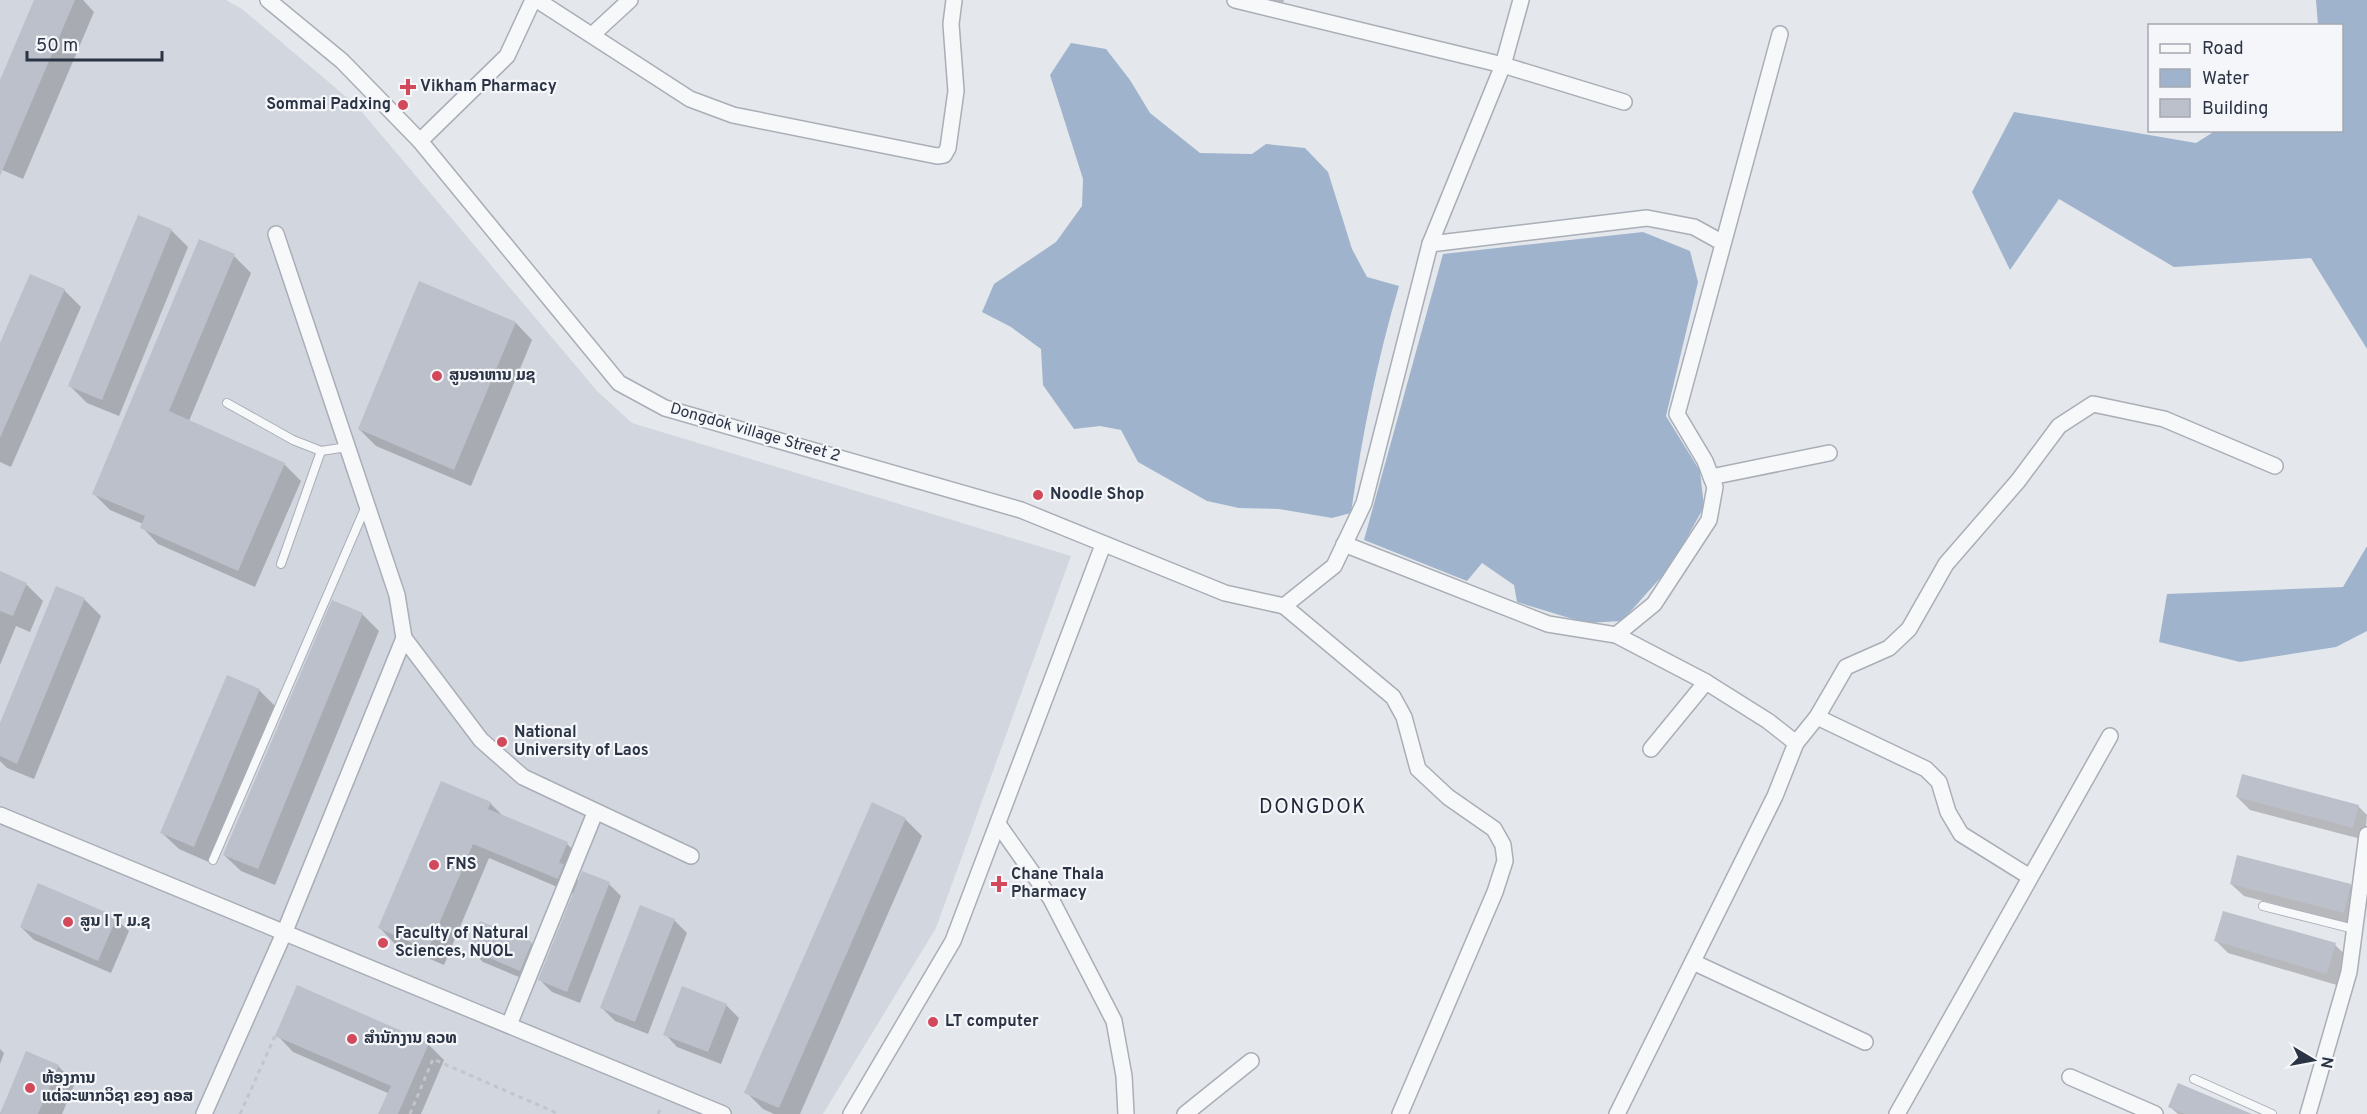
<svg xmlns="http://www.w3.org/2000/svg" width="2367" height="1114" font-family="Overpass,'Noto Sans Lao',sans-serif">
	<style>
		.built { fill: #d2d6de }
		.water { fill: #9fb4cc }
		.shadow { fill: #0003 }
		.building { fill: #bbc0ca }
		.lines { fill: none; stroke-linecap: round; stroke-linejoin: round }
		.service-casing { stroke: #a9aeb7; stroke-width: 10 }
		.minor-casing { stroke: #a9aeb7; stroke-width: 18 }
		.path { stroke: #c2c5cb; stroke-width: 3; stroke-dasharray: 4.5 4.5; stroke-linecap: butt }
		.service { stroke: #f7f8fa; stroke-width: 8 }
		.minor { stroke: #f7f8fa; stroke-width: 15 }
		.poi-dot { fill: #d1495b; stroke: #f4f6f9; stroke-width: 2 }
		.labels { text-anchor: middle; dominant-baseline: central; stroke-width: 4.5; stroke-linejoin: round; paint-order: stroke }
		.poi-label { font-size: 16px; font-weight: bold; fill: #2b3445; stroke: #f4f6f9; text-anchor: start }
		.street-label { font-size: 16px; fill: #2b3445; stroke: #f4f6f9 }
		.quarter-label { font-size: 20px; letter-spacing: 1.5px; fill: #1d2536; stroke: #f4f6f9 }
	</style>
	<rect width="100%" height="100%" fill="#e4e7ec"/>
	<!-- built -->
	<path class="built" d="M0,0H226L242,9L357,106L597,391L632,423L1071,556L936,928L823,1114H0Z"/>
	<!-- water -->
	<g class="water">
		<path d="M2316,0H2367V349L2311,258L2174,267L2059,199L2010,270L1972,192L2014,112L2196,143L2215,131L2342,130V26L2318,25Z"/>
		<path d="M1071,43L1106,49L1130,80L1150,113L1200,153L1252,154L1266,144L1305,148L1328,172L1352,249L1367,277L1399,286C1377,360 1362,436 1351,513L1332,518L1279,509L1239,508L1207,501L1138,462L1121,430L1100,426L1074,429L1043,385L1041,349L1011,327L982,312L994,284L1056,242L1082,206L1083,179L1050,75Z"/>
		<path d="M1643,232L1690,251L1698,282L1666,416L1700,471L1704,507L1671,566L1622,621L1586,623L1517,602L1514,585L1482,563L1467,581L1364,540L1443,254Z"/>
		<path d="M2367,546V631L2336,647L2240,662L2159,642L2167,594L2343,587Z"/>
	</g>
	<!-- shadow -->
	<g class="shadow">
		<path d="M36,0H83L94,12L23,179L0,169V84Z"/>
		<path d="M1251,0H1284L1281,10Z"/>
		<path d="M171,230L188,247L119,416L87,403L70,386Z"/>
		<path d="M234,256L251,273L189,421L284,464L301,481L255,587L158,544L142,527L143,524L110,510L93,493Z"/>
		<path d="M64,290L81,307L11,467L0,462V346Z"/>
		<path d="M516,323L532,340L471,486L376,446L359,429Z"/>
		<path d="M0,573L26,584L43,601L30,632L16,626L0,665Z"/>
		<path d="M84,599L101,616L34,779L7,768L0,761V727Z"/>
		<path d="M362,614L379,631L275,885L241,871L224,855Z"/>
		<path d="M259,690L276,707L211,863L179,849L162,833Z"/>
		<path d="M2237,797L2358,806L2367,815L2365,840L2250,810Z"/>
		<path d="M490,803L505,818L567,844L583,859L575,878L579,882L609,884L621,896L580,1003L552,992L540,980L574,894L489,858L444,965L395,944L380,928Z"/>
		<path d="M905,819L922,836L800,1114H774L763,1109L746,1092Z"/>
		<path d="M2231,884L2350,885L2363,898L2356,925L2244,896Z"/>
		<path d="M116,919L129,931L111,973L34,940L21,927Z"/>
		<path d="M674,920L687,933L648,1034L615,1021L602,1008Z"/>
		<path d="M2216,941L2335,945L2348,957L2340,986L2228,953Z"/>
		<path d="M531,943L544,956L533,983L483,962L470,949Z"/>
		<path d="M726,1005L739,1018L721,1064L677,1047L665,1034Z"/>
		<path d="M277,1035L428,1044L444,1060L421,1114H380L390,1094L293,1052Z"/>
		<path d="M0,1049L4,1053L0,1064Z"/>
		<path d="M27,1053L58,1066L75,1083L62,1114H0Z"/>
		<path d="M2170,1107L2249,1114H2178Z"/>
	</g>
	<!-- building -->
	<g class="building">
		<path d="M34,0H75L0,176V80Z"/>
		<path d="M138,215L172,229L102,400L68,386Z"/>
		<path d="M199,239L235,254L169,411L285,463L238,571L140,528L145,516L92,494Z"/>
		<path d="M30,274L65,289L0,438V343Z"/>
		<path d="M419,281L516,322L454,470L358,429Z"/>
		<path d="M0,571L27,583L13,616L0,611Z"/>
		<path d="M56,586L85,598L17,764L0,756V723Z"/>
		<path d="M332,600L363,613L258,869L223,855Z"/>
		<path d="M227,675L260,689L194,847L160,833Z"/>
		<path d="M2242,774L2359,805L2353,828L2236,797Z"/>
		<path d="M441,781L491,802L488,809L568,842L559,863L564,864L558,879L473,844L428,950L378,928Z"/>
		<path d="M872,802L906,818L779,1108L744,1093Z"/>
		<path d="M2237,855L2351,884L2344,913L2230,884Z"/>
		<path d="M582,871L610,882L567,992L538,980Z"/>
		<path d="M38,883L117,917L98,961L20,927Z"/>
		<path d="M640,905L675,919L635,1022L600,1008Z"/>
		<path d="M2223,911L2336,943L2327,974L2214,941Z"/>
		<path d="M480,921L532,942L520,971L468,949Z"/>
		<path d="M297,985L429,1043L398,1114H378L391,1086L275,1036Z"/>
		<path d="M682,986L727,1004L708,1052L663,1035Z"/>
		<path d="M26,1051L59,1065L38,1114H0Z"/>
		<path d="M2178,1083L2252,1114H2185L2168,1107Z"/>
	</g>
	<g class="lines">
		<defs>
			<g id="service">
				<path d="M227,403L293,440L321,451L347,447"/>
				<path d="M281,564L321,451"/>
				<path d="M213,860L366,506"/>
				<path d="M2263,906L2354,929"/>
				<path d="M2194,1079L2272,1114"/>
			</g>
			<g id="minor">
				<path d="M268,0L342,61L420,141L619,383L665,408L1021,510L1225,593L1284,606"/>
				<path d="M537,0L690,99L733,115L937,156L944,155L948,148L956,91L951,24L954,0"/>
				<path d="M1235,0L1503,65L1624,102"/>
				<path d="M592,35L630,0"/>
				<path d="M420,141L507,56L533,0"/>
				<path d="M1430,244L1647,218L1694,227L1723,243"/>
				<path d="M1711,477L1829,453"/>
				<path d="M1344,544L1548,624L1616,635L1706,682L1768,721L1796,743L1817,717L1846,667L1889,648L1909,629L1946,564L2018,481L2059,426L2093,404L2164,419L2275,466"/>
				<path d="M1284,606L1334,566L1364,503L1430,244L1503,65L1521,0"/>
				<path d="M1284,606L1393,697L1404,717L1418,769L1448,797L1494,829L1503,845L1505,861L1495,892L1400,1114"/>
				<path d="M1616,635L1654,604L1709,520L1715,487L1705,461L1677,414L1780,34"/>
				<path d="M404,638L481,740L523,777L691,856"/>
				<path d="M1817,717L1926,769L1939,782L1948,812L1961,834L2030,877"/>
				<path d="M1651,749L1706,682"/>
				<path d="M0,815L723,1114"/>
				<path d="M998,824L1051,899L1114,1021L1124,1076L1126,1114"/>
				<path d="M1693,962L1865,1042"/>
				<path d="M509,1025L595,813"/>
				<path d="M2070,1077L2155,1114"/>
				<path d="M204,1114L285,931L404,638L397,595L276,234"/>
				<path d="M851,1114L953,941L1103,545"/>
				<path d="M1185,1114L1251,1061"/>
				<path d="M1617,1114L1775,796L1796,743"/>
				<path d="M1897,1114L2110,736"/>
				<path d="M2308,1114L2349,972L2367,835"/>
			</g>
		</defs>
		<!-- service casing -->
		<use href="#service" class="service-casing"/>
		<!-- minor casing -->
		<use href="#minor" class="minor-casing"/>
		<!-- path -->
		<g class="path">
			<path d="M240,1114L275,1036"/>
			<path d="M410,1114L433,1059L559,1114"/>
			<path d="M658,1114L662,1106"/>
		</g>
		<!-- service -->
		<use href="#service" class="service"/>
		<!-- minor -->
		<use href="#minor" class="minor"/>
	</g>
	<!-- markers -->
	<g class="poi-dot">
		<path d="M405 78h6v6h6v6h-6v6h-6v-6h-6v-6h6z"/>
		<circle cx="403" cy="105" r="6"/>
		<circle cx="437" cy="376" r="6"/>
		<circle cx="1038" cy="495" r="6"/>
		<circle cx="502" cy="742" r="6"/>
		<circle cx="434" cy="865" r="6"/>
		<path d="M996 875h6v6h6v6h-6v6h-6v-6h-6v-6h6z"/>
		<circle cx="68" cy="922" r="6"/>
		<circle cx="383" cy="943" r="6"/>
		<circle cx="933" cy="1022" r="6"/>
		<circle cx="352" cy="1039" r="6"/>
		<circle cx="30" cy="1088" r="6"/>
	</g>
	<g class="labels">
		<!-- poi labels -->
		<g class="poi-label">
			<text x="420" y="87">Vikham Pharmacy</text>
			<text x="391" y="105" text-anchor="end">Sommai Padxing</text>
			<text x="449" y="376">ສູນອາຫານ ມຊ</text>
			<text x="1050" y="495">Noodle Shop</text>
			<text x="514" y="733">National<tspan x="514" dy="18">University of Laos</tspan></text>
			<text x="446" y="865">FNS</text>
			<text x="1011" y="875">Chane Thala<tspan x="1011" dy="18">Pharmacy</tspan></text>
			<text x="80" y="922">ສູນ I T ມ.ຊ</text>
			<text x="395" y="934">Faculty of Natural<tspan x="395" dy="18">Sciences, NUOL</tspan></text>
			<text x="945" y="1022">LT computer</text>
			<text x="364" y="1039">ສຳນັກງານ ຄວທ</text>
			<text x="42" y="1079">ຫ້ອງການ<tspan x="42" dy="18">ແຕ່ລະພາກວິຊາ ຂອງ ຄອສ</tspan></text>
		</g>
		<!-- street labels -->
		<g class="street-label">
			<text transform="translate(755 433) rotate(16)">Dongdok village Street 2</text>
		</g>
		<!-- quarter labels -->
		<g class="quarter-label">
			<text x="1313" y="808">DONGDOK</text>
		</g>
	</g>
	<!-- legend -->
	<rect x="2148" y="24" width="195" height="108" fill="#f4f6f9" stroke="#a4a8b1" stroke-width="1.5"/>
	<rect x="2160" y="44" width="30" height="9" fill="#f7f8fa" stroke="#a4a8b1" stroke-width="1.5"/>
	<text x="2202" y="54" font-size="18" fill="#2b3445">Road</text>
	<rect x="2160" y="69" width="30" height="18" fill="#9fb4cc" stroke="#a4a8b1" stroke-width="1.5"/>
	<text x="2202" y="84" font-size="18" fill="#2b3445">Water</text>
	<rect x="2160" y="99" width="30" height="18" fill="#bbc0ca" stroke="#a4a8b1" stroke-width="1.5"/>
	<text x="2202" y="114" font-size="18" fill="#2b3445">Building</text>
	<!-- north arrow -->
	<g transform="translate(2313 1060) rotate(100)" stroke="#f4f6f9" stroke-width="4.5" paint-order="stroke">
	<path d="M0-4.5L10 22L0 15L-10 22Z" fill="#2b3445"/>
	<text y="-9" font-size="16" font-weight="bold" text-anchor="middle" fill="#2b3445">N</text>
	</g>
	<!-- scale -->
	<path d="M27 51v9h135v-9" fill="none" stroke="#2b3445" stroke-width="3"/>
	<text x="36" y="51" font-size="18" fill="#2b3445" stroke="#f4f6f9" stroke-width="4.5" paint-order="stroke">50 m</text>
</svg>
